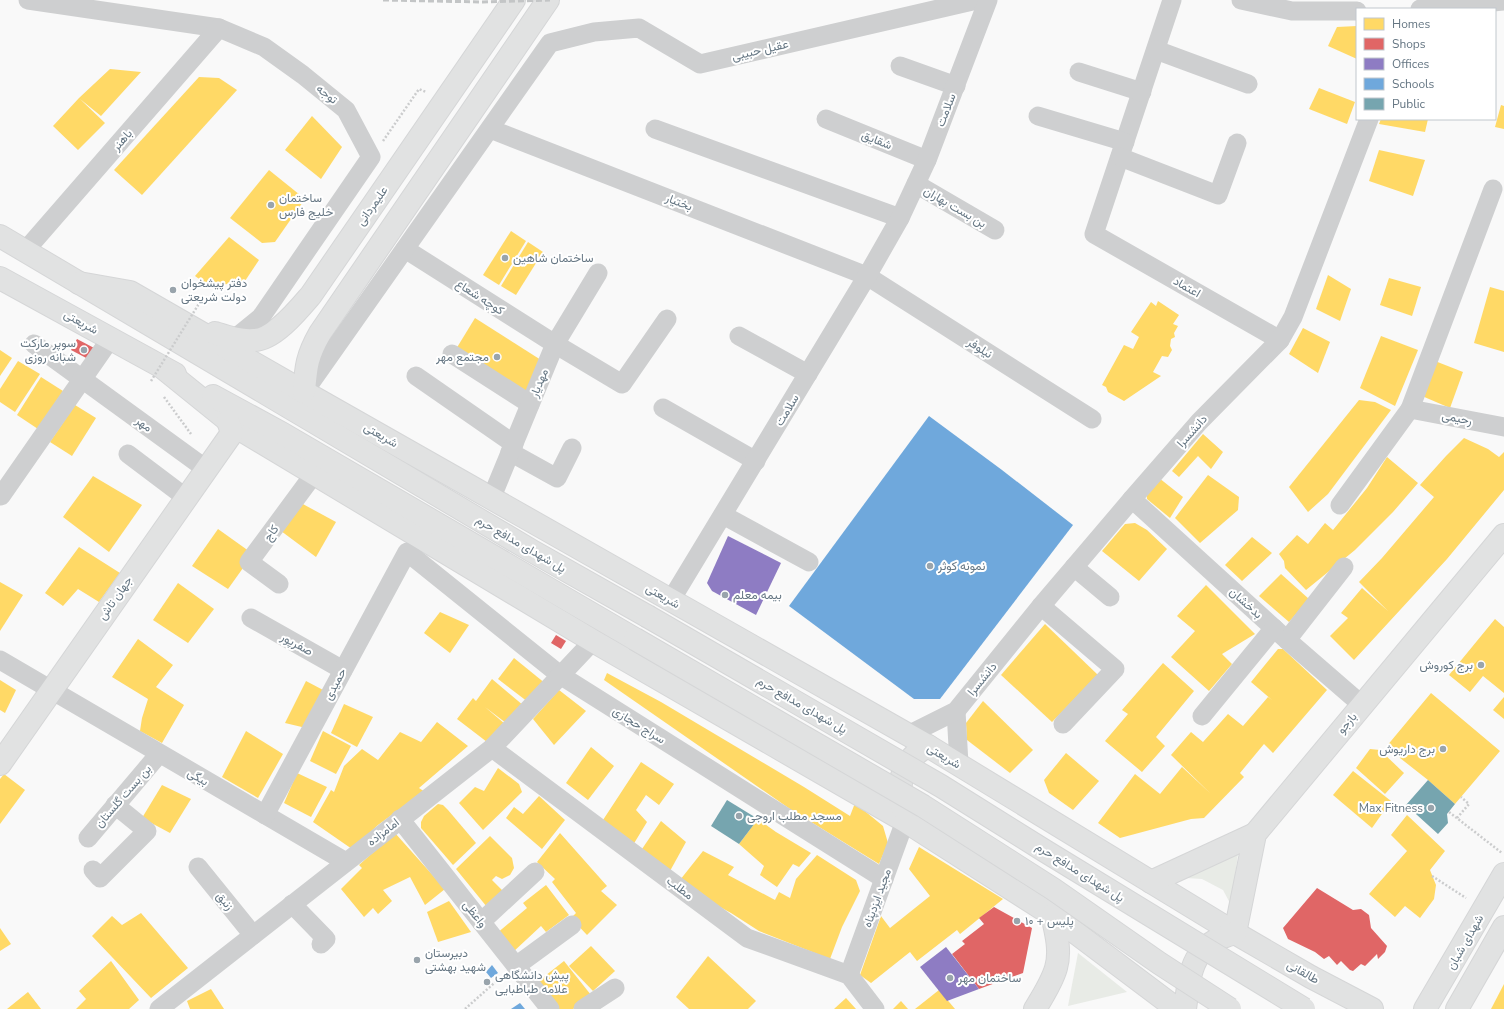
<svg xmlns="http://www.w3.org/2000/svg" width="1504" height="1009" font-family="'Nunito Sans',Vazirmatn,sans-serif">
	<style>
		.green { fill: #e8ebe6 }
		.homes { fill: #ffd966 }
		.shops { fill: #e06666 }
		.offices { fill: #8e7cc3 }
		.schools { fill: #6fa8dc }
		.public { fill: #76a5af }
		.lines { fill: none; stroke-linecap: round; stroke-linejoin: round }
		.secondary-casing { stroke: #d5d6d7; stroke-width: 24 }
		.path { stroke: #cbcccd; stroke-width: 2.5; stroke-dasharray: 2 2; stroke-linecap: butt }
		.street { stroke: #cecfd0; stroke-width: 19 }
		.secondary { stroke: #e1e2e2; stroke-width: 22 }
		.rail { stroke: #c3c5c6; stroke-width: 3; stroke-dasharray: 6 3; stroke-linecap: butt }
		.secondary-bridge-casing { stroke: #d5d6d7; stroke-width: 24; stroke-linecap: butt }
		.path-bridge { stroke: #cbcccd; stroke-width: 2.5; stroke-dasharray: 2 2; stroke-linecap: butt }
		.secondary-bridge { stroke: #e1e2e2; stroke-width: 22 }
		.poi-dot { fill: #99a4ac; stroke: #fff; stroke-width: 1.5 }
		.labels { text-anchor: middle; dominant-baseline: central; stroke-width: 4; stroke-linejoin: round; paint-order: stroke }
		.street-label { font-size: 12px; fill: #657683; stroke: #fff }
		.poi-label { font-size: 12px; fill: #657683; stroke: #fff; text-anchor: start }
	</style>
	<rect width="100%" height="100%" fill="#f9f9f9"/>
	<!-- green -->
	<g class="green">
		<path d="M1238,854L1231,905L1223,890L1202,879L1186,878Z"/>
		<path d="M1078,953L1127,992L1068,1006Z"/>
	</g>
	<!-- homes -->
	<g class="homes">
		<path d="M1357,26V59L1328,46L1337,27Z"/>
		<path d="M110,69L141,72L101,116L80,99L105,123L78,150L53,126L79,98Z"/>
		<path d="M199,77L219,78L237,90L142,195L114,170Z"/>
		<path d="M1319,88L1355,102L1347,124L1309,109Z"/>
		<path d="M1501,105L1504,106V129L1495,127Z"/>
		<path d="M312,116L342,147L321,179L285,150Z"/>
		<path d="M1381,119H1428L1425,132L1379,124Z"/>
		<path d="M1379,150L1425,160L1413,196L1369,181Z"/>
		<path d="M269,170L305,199L275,242L262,243L230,218Z"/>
		<path d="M511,231L526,241L499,285L483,275Z"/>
		<path d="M229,237L259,260L245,281L210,287L195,276Z"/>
		<path d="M528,242L543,252L516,295L501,286Z"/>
		<path d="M1328,275L1351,289L1340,321L1316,309Z"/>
		<path d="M1389,278L1421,287L1412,316L1380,305Z"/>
		<path d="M1490,287L1504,291V352L1474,343Z"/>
		<path d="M1158,301L1179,315L1173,324L1178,326L1174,333L1175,337L1171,339L1170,346L1172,350L1168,357L1162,356L1153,372L1161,376L1124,401L1108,392L1106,387L1102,385L1124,345L1133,349L1139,337L1131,332L1151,302L1156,306Z"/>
		<path d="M475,318L541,360L525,399L453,354Z"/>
		<path d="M1303,328L1330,342L1318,373L1289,354Z"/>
		<path d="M1381,336L1418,350L1395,406L1360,388Z"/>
		<path d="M0,350L12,358L0,376Z"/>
		<path d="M18,361L40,374L15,412L0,402V389Z"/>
		<path d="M1435,361L1463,372L1450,408L1422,396Z"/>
		<path d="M41,377L63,391L38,429L17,415Z"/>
		<path d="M1359,400L1375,402L1391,410L1328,494L1308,512L1289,487Z"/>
		<path d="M75,405L96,418L72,456L50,442Z"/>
		<path d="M1203,434L1223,452L1211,469L1198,456L1179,477L1172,471Z"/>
		<path d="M1464,438L1488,449L1499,457L1504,452V490L1447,559L1354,660L1330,636L1348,618L1341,613L1362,588L1388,611L1359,582L1382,558L1434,497L1420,485L1446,456Z"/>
		<path d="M1387,457L1418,483L1393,512L1355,550L1306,590L1285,568L1284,561L1279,554L1297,535L1308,544L1325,523L1333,530L1367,488Z"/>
		<path d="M1208,475L1239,497L1238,510L1200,543L1175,518Z"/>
		<path d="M93,476L142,505L109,552L63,517Z"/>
		<path d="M1159,478L1183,497L1170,518L1147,499L1146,488Z"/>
		<path d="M301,503L336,522L316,557L281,531Z"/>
		<path d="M1135,523L1147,530L1167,549L1139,581L1102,551L1125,524Z"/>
		<path d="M218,529L253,554L228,589L192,566Z"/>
		<path d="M1252,537L1272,553L1242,581L1225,565Z"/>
		<path d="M79,547L120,573L99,602L78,589L63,606L45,593Z"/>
		<path d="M1281,574L1309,599L1289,622L1259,596Z"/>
		<path d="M0,582L23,595L0,631Z"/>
		<path d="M178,583L214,609L188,643L153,620Z"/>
		<path d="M1206,585L1255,634L1222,654L1232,664L1209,691L1171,657L1195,631L1177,616Z"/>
		<path d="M440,612L469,625L450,653L424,633Z"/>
		<path d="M1495,619L1504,627V693L1483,676L1470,692L1449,675Z"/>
		<path d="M1045,624L1098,675L1052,722L1001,675Z"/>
		<path d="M138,639L173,665L156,687L184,705L162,743L140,731L142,718L148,699L112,677Z"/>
		<path d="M1278,649H1283L1327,690L1273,753L1264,744L1240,773L1244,777L1204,818L1191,819L1120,838L1098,823L1135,774L1160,794L1182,767L1211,794L1171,755L1191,732L1203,742L1228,714L1243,726L1268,697L1272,700L1251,682Z"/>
		<path d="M514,658L546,684L528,702L498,679Z"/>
		<path d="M1163,663L1194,691L1156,737L1165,746L1142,772L1105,741L1128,714L1122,710Z"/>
		<path d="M607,673L661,702L804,787L850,816L855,803L883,826L888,843L879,864L790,809L604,680Z"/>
		<path d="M492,679L524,706L506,723L485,707L505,724L487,742L457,719L473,698L476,701Z"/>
		<path d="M0,680L16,690L5,713L0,710Z"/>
		<path d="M306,681L325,691L306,728L285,723Z"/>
		<path d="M559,690L586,711L554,745L533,719Z"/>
		<path d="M1431,693L1500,751L1455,804L1428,780L1386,747Z"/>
		<path d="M1504,697V719L1493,710Z"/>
		<path d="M983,701L1033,750L1010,773L967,740L966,723Z"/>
		<path d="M344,704L373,717L357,747L331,733Z"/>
		<path d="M437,722L468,746L419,788L425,792L401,808L378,825L352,849L313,822L331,790L334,792L344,766L362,749L378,760L400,732L421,742Z"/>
		<path d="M246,731L283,754L258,798L222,777Z"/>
		<path d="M323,731L351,746L336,774L310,761Z"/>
		<path d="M591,747L614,766L588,800L566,783Z"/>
		<path d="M1370,749L1380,750L1404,773L1385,794L1356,768Z"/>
		<path d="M1066,753L1099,781L1073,810L1049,793L1044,780Z"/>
		<path d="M641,762L674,784L659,805L646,795L636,810L647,822L633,845L603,820Z"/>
		<path d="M498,768L519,784L522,792L483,830L459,803L475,787L484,791Z"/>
		<path d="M1353,771L1391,801L1372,828L1333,795Z"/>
		<path d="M297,773L327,787L311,817L284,803Z"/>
		<path d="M4,774L25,790L0,824V779Z"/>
		<path d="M162,785L191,799L170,833L142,818Z"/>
		<path d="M539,796L565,820L542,849L506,818L514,807L523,814Z"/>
		<path d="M438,804L443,805L448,810L476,843L453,865L421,828V822L424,816Z"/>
		<path d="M1407,815L1445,851L1430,870L1436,885L1434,899L1420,918L1405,906L1395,917L1369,894L1407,851L1391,835Z"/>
		<path d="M758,819L776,832L811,853L799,867L793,864L777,887L760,875L764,866L739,844Z"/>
		<path d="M661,821L686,842L670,871L642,849Z"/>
		<path d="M395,833L445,889L425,905L410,877L383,890L392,901L378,914L373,908L364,917L341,889L362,868L359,865Z"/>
		<path d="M560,833L607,886L601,891L617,905L587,935L571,918L576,913L552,882L555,879L537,862Z"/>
		<path d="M490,836L512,858L514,868L510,875L502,879L496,876L492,880L504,892L487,907L456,869Z"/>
		<path d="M919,847L1003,899L960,934L957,930L917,961L910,952L871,983L860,975L881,916L890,928L930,896L909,869Z"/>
		<path d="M703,851L734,867L728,875L775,900L779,892L790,898L796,879L817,855L856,880L860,891L842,927L830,959L759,931L731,913L709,901L680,880Z"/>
		<path d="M546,885L569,915L546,932L541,926L512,953L496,934L527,908L523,903Z"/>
		<path d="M449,901L471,932L438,942L427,912Z"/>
		<path d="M141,913L188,968L151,998L92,936L112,916L122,925Z"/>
		<path d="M0,928L11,944L0,951Z"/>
		<path d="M591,946L615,971L593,991L569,966Z"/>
		<path d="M708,956L756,1001L748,1009H689L676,997Z"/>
		<path d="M111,961L139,1000L129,1009H76L86,999L79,991Z"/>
		<path d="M564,961L591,995L573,1009H557L536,983Z"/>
		<path d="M1504,984V1009H1491Z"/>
		<path d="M211,989L224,1009H190L187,1001Z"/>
		<path d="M939,990L955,1009H915Z"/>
		<path d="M28,992L41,1009H7Z"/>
		<path d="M846,998L856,1009H834Z"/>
		<path d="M901,1001L908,1009H893Z"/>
	</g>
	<!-- shops -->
	<g class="shops">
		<path d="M77,339L96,349L90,360L71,350Z"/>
		<path d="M556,635L566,641L561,649L551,643Z"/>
		<path d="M1317,888L1353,910L1361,909L1369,915L1371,928L1387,946L1385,952L1378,959L1377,954L1365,966L1361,964L1353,971L1350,970L1341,961L1337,965L1329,956L1324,959L1315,952L1288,939L1283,928Z"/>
		<path d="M994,907L1032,928L1023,973L979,989L952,954L965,944L962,941L984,924L979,918Z"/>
	</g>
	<!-- offices -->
	<g class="offices">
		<path d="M728,536L781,563L756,615L712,591L707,583Z"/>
		<path d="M946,947L979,989L947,1001L920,967Z"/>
	</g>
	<!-- schools -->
	<g class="schools">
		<path d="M929,416L1002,470L1073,525L940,699H914L789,606Z"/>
		<path d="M492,965L498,973L491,978L486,972Z"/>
		<path d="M520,1003L525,1009H511Z"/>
	</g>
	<!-- public -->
	<g class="public">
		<path d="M1428,780L1455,804L1447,814L1448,823L1438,834L1406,805Z"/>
		<path d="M727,800L758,819L739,844L711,826Z"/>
	</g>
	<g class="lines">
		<defs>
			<g id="secondary">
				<path d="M0,236L532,551L647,616"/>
				<path d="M0,278L175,374"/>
				<path d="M79,283L130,292L304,392L928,746L1235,933L1311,977L1372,1009"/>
				<path d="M215,333C228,337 240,341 254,340C274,340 299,309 311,295L514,0"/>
				<path d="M163,368L236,427L593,641L905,821L1052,915L1177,1009"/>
				<path d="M304,392C306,366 307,356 320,333L548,0"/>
				<path d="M213,396L283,434L635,639"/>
				<path d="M0,764L232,433L228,421"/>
				<path d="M903,809C897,781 901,760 928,746"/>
				<path d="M1151,882L1255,834"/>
				<path d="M1235,933L1255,834L1504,535"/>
				<path d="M1035,1009C1043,996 1052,982 1056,968C1061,951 1056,932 1052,915"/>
				<path d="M1185,1009C1190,970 1192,944 1235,933"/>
				<path d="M1425,1009L1504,874"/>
				<path d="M1457,1009L1504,927"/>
			</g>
		</defs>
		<!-- secondary casing -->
		<use href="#secondary" class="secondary-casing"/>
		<!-- path -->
		<g class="path">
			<path d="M383,141L419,89L426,92"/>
			<path d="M192,297L200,302"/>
			<path d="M164,397L191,434"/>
			<path d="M1449,812L1502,853"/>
			<path d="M1457,818L1469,804L1461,797"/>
			<path d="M1432,876L1466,898"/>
			<path d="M465,1009L501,977"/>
		</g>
		<!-- street -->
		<g class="street">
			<path d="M28,0L219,28L264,47L303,75L346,110L371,157L261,317L234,339"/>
			<path d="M1172,0L1094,234L1280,340"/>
			<path d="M1241,0L1292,11H1357"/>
			<path d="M1420,9L1504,1"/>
			<path d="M1156,50L1248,84"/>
			<path d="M900,66L956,86"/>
			<path d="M1079,72L1142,92"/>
			<path d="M1038,116L1125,142"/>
			<path d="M826,119L927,160"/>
			<path d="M490,129L867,276L1092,419"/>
			<path d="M655,129L900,218"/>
			<path d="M1120,157L1218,195L1237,143"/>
			<path d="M916,184L995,230"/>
			<path d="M405,249L555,344L622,384L667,319"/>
			<path d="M25,251L219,28"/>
			<path d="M739,336L808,374"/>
			<path d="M34,344L206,469"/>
			<path d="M452,354L530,404"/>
			<path d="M416,376L514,444"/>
			<path d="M304,392L550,43L594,32L639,28L700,64L977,0"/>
			<path d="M663,408L756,461"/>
			<path d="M1410,409L1504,427"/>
			<path d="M510,452L557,478L572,448"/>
			<path d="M128,454L185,497"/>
			<path d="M1,496L111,338"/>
			<path d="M491,499L555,344L598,273"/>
			<path d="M1132,499L1287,640L1362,705"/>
			<path d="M1340,505L1410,409L1493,189"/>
			<path d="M723,515L809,562"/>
			<path d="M1074,567L1110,597"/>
			<path d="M279,584L249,562L314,474"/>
			<path d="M671,600L867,276L900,218L927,160L988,0"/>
			<path d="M1041,606L1115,669L1063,724"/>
			<path d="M251,618L343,670"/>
			<path d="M1287,640L1344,567"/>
			<path d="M0,660L346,862"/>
			<path d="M956,711L959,764"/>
			<path d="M1202,716L1274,628"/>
			<path d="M908,735L956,711L1041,606L1132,499L1199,422L1280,340L1293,317L1369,119"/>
			<path d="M492,748L747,938L849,975L875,1009"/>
			<path d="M265,815L407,552L560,675L884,879"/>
			<path d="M400,819L550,1009"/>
			<path d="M88,838L159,754"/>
			<path d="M198,867L253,935"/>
			<path d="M93,870L100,878L147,831L115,805"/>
			<path d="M292,904L326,939L321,944"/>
			<path d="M481,922L535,872"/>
			<path d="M516,966L572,925"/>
			<path d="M849,975L905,821"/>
			<path d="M159,1009L492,748L593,641"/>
			<path d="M583,1009L615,988"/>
		</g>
		<!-- secondary -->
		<use href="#secondary" class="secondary"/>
		<!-- rail -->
		<path class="rail" d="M383,0L483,2L550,0"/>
		<defs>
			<g id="secondary-bridge">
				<path d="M647,616L941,786L1045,851L1304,1009"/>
				<path d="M635,639L923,806L1053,889L1159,963L1230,1009"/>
			</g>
		</defs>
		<!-- secondary-bridge casing -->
		<use href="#secondary-bridge" class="secondary-bridge-casing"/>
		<!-- path-bridge -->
		<path class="path-bridge" d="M151,381L200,302"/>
		<!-- secondary-bridge -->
		<use href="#secondary-bridge" class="secondary-bridge"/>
	</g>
	<!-- markers -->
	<g class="poi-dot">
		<circle cx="271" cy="205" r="4"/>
		<circle cx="505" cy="258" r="4"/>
		<circle cx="173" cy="290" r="4"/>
		<circle cx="84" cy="350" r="4"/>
		<circle cx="497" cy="357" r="4"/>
		<circle cx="930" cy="566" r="4"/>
		<circle cx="725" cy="595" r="4"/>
		<circle cx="1481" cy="665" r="4"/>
		<circle cx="1443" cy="749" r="4"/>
		<circle cx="1431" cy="808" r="4"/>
		<circle cx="739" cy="816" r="4"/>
		<circle cx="1017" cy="921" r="4"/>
		<circle cx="417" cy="960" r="4"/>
		<circle cx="950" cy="978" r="4"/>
		<circle cx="487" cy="982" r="4"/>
	</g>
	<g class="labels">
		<!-- street labels -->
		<g class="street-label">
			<text transform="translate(760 50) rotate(-13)">عقیل حبیبی</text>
			<text transform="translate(327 94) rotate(39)">توجه</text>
			<text transform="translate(946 110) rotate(-69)">سلامت</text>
			<text transform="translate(122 140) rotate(-49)">باهنر</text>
			<text transform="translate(877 140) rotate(22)">شقایق</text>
			<text transform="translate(679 202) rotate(21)">بختیار</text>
			<text transform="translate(372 206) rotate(-55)">علیمردانی</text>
			<text transform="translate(955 207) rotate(30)">بن بست بهاران</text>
			<text transform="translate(1187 287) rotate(30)">اعتماد</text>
			<text transform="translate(480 297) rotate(33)">کوچه شعاع</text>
			<text transform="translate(81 322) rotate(29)">شریعتی</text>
			<text transform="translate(980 348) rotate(33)">نیلوفر</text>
			<text transform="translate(539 383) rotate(-68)">مهدیار</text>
			<text transform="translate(787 410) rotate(-59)">سلامت</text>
			<text transform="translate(1457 418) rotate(11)">رحیمی</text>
			<text transform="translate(144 424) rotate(36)">مهر</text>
			<text transform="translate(1192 431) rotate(-48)">دانشسرا</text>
			<text transform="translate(381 435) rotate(30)">شریعتی</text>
			<text transform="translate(271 533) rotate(-54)">کاج</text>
			<text transform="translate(521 544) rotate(30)">پل شهدای مدافع حرم</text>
			<text transform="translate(663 596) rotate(30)">شریعتی</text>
			<text transform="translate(115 598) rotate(-55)">جهان تاش</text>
			<text transform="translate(1246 603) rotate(42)">بدخشان</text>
			<text transform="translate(297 644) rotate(29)">صفرپور</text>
			<text transform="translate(982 679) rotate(-51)">دانشسرا</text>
			<text transform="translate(335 684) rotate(-62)">حمیدی</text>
			<text transform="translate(802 705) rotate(30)">پل شهدای مدافع حرم</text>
			<text transform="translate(1347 723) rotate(-50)">بازجو</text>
			<text transform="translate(639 725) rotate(32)">سراج حجازی</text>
			<text transform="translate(944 756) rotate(31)">شریعتی</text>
			<text transform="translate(198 777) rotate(30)">بیگی</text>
			<text transform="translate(123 796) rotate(-49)">بن بست گلستان</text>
			<text transform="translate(383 832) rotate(-38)">امامزاده</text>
			<text transform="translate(1080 872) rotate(32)">پل شهدای مدافع حرم</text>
			<text transform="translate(680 888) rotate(37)">مطلب</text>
			<text transform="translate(877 898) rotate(-70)">مجید ایزدپناه</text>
			<text transform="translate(225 901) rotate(51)">زنبق</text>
			<text transform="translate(475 914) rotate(52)">واعظی</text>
			<text transform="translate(1465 942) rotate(-60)">شهدای شبان</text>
			<text transform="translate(1303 972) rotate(29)">طالقانی</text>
		</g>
		<!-- poi labels -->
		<g class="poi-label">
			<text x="279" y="198">ساختمان<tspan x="279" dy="14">خلیج فارس</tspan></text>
			<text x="513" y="258">ساختمان شاهین</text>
			<text x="181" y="283">دفتر پیشخوان<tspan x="181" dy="14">دولت شریعتی</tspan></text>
			<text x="76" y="343" text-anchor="end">سوپر مارکت<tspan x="76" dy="14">شبانه روزی</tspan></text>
			<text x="489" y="357" text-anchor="end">مجتمع مهر</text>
			<text x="938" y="566">نمونه کوثر</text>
			<text x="733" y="595">بیمه معلم</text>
			<text x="1473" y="665" text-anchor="end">برج کوروش</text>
			<text x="1435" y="749" text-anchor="end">برج داریوش</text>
			<text x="1423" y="808" text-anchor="end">Max Fitness</text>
			<text x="747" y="816">مسجد مطلب اروجی</text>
			<text x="1025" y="921">پلیس + ۱۰</text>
			<text x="425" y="953">دبیرستان<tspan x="425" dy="14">شهید بهشتی</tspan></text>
			<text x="495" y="975">پیش دانشگاهی<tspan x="495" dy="14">علامه طباطبایی</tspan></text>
			<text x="958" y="978">ساختمان مهر</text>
		</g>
	</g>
	<!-- legend -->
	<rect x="1356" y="8" width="140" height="112" fill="#ffffff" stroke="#c1c8cd"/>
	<rect x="1364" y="18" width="20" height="12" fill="#ffd966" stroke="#c1c8cd"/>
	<text x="1392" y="28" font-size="12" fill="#657683">Homes</text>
	<rect x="1364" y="38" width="20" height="12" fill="#e06666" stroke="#c1c8cd"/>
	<text x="1392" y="48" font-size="12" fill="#657683">Shops</text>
	<rect x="1364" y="58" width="20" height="12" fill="#8e7cc3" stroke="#c1c8cd"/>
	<text x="1392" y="68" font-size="12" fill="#657683">Offices</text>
	<rect x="1364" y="78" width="20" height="12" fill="#6fa8dc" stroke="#c1c8cd"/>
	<text x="1392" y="88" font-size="12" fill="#657683">Schools</text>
	<rect x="1364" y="98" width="20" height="12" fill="#76a5af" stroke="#c1c8cd"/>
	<text x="1392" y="108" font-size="12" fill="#657683">Public</text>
</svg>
